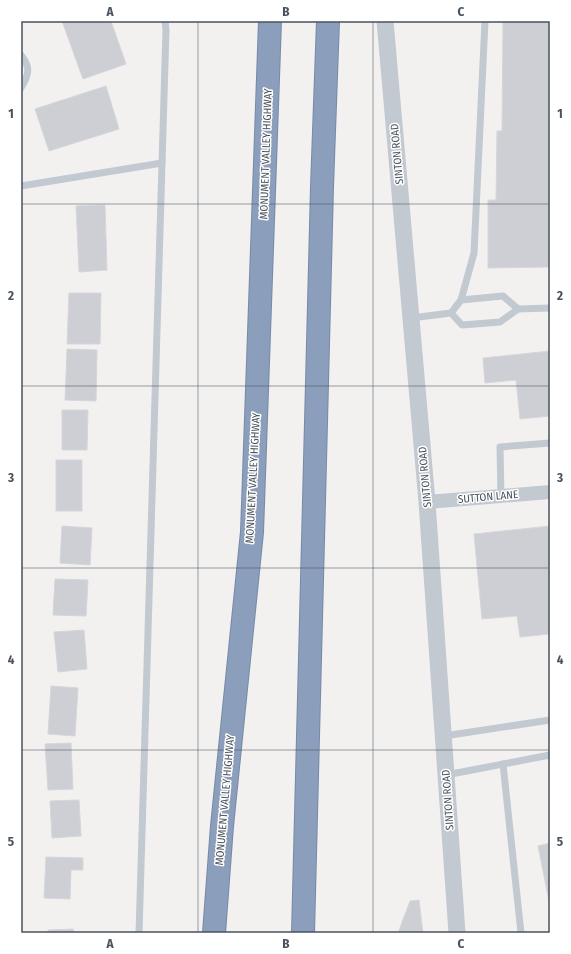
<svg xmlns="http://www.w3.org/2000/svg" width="571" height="954" font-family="'Fira Sans Condensed',sans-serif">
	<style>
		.building { fill: #cecfd4; stroke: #d5d6db }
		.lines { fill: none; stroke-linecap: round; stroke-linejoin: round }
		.motorway-casing { stroke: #768aa8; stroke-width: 24 }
		.service { stroke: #c2c9d1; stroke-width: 7 }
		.minor { stroke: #c2c9d1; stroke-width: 14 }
		.tertiary { stroke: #c2c9d1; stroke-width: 17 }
		.motorway { stroke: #8b9fbc; stroke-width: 22 }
		.grid { fill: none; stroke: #49525d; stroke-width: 1; stroke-opacity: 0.55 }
		.labels { text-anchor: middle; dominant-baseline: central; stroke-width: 3; stroke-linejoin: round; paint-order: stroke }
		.street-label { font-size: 11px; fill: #49525d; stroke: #fff }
		.neatline { fill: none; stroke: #49525d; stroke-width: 1.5 }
		.grid-label { font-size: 13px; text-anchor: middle; font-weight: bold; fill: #49525d }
	</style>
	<rect width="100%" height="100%" fill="#f3f1f0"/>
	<!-- building -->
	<g class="building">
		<path d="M62,21H111L126,64L83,79Z"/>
		<path d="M503,21H550V267L488,268V200H496L497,131H502Z"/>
		<path d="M106,86L119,129L49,151L35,109Z"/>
		<path d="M105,205L107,270L79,272L76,206Z"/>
		<path d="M69,293H101L100,344H67Z"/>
		<path d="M67,349L97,350L96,401L65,400Z"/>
		<path d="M550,351V416L520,419L516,380L485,383L483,358Z"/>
		<path d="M62,410H88L87,450H62Z"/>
		<rect x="56" y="460" width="26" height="51"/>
		<path d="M62,526L92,528L90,565L60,563Z"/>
		<path d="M550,526V634L520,637L517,616L482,619L474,534Z"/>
		<path d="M55,579L88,580L86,616L53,615Z"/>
		<path d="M84,630L87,669L58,672L54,632Z"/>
		<path d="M51,686L78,688L75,736L48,734Z"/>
		<path d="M71,743L73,789L48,790L45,744Z"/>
		<path d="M79,800L81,836L52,838L50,801Z"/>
		<path d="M550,843V906L538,846Z"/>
		<path d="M46,857L83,858V870H71L70,899L44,898Z"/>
		<path d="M419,900L423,933H398L410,901Z"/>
		<path d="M73,929L74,933H48V930Z"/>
	</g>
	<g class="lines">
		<defs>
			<g id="motorway">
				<path d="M214,933L222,826L252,532L270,21"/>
				<path d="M303,933L322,187L328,21"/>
			</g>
		</defs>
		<!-- motorway casing -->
		<use href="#motorway" class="motorway-casing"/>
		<!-- service -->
		<g class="service">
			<path d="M21,55C31,67 29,75 21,88"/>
			<path d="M21,186L162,163"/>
			<path d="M461,300L474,253L485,21"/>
			<path d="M451,313L462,325L500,322L518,309L550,308"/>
			<path d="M411,318L451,313L461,300L503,296L518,309"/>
			<path d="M501,496L500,447L550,443"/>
			<path d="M444,736L550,720"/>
			<path d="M503,764L521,933"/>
			<path d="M446,775L550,755"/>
			<path d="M139,933L166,30L165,21"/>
		</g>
		<!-- minor -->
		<path class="minor" d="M427,502L550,492"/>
		<!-- tertiary -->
		<path class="tertiary" d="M385,21L427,502L457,933"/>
		<!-- motorway -->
		<use href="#motorway" class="motorway"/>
	</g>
	<!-- grid -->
	<path class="grid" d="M198,21V933M373,21V933M21,204H550M21,386H550M21,568H550M21,750H550"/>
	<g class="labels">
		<!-- street labels -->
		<g class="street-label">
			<text transform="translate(266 154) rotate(-88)">MONUMENT VALLEY HIGHWAY</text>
			<text transform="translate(397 154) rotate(-95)">SINTON ROAD</text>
			<text transform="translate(425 477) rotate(-95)">SINTON ROAD</text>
			<text transform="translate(253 478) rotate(-87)">MONUMENT VALLEY HIGHWAY</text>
			<text transform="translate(488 497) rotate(-5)">SUTTON LANE</text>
			<text transform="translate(225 800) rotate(-85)">MONUMENT VALLEY HIGHWAY</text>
			<text transform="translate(448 800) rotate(-94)">SINTON ROAD</text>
		</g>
	</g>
	<!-- border -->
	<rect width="571" height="954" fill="none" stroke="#ffffff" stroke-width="44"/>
	<rect x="22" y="22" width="527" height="910" class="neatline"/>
	<g class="grid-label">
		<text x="110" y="16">A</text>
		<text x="286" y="16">B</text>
		<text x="461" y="16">C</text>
		<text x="11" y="118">1</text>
		<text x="560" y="118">1</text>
		<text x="11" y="300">2</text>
		<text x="560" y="300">2</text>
		<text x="11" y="482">3</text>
		<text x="560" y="482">3</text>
		<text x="11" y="664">4</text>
		<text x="560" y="664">4</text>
		<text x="11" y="846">5</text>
		<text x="560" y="846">5</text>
		<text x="110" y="948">A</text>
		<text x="286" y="948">B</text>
		<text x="461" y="948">C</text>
	</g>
</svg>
